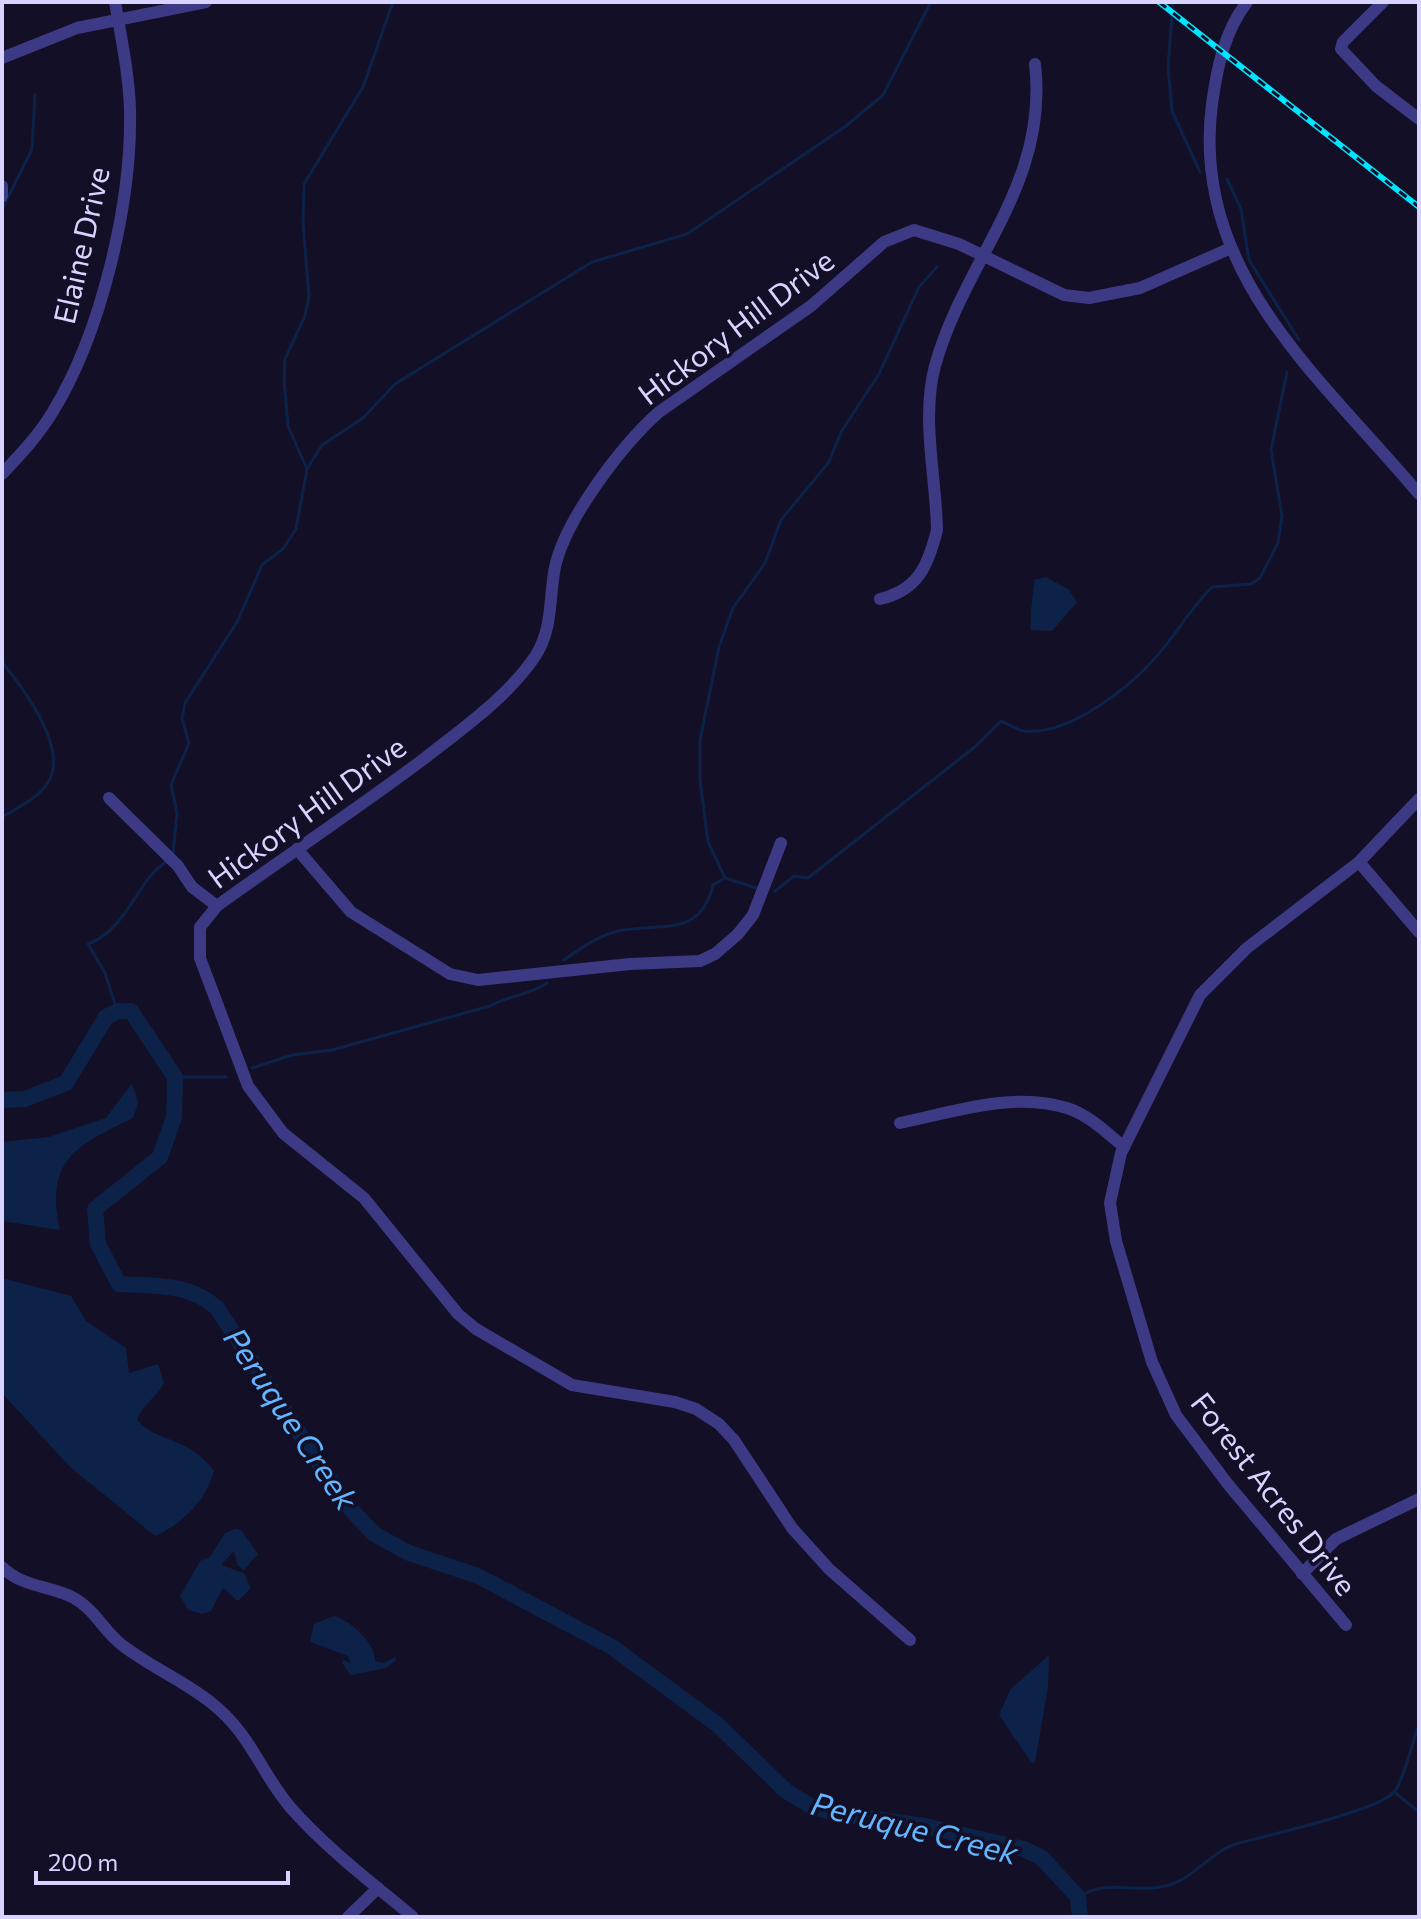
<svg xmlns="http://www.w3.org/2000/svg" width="1421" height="1919" font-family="Commissioner,sans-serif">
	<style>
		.water { fill: #0c2248 }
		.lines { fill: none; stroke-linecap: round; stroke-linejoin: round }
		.stream { stroke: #0c2248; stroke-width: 3 }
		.river { stroke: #0c2248; stroke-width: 16 }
		.minor { stroke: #3d3a85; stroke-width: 12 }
		.rail-casing { stroke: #00e5ff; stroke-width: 6 }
		.rail { stroke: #130f26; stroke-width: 3; stroke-dasharray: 9; stroke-linecap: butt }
		.labels { text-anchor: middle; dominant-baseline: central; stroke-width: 7; stroke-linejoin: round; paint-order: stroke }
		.street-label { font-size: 30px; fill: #d9d4ff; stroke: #130f26 }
		.water-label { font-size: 32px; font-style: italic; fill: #62b6ff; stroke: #130f26 }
	</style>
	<rect width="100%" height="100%" fill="#130f26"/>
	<!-- water -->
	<g class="water">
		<path d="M1046,577L1068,589L1077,602L1052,631L1031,630C1029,624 1033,588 1035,580Z"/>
		<path d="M132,1083L138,1103L133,1118C76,1146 45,1159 60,1230L2,1221V1142L49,1137L106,1118Z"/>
		<path d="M2,1278L71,1296L86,1321L126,1348L129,1373L158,1364L164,1383C156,1398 142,1405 137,1420C157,1443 189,1436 214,1471C207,1499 182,1525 155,1536L70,1467L2,1393Z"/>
		<path d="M235,1529L241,1530L258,1554L244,1570L238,1566L234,1551L221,1565L244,1573L251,1588L238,1601L223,1588L211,1611L202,1614L188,1610L180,1596L200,1561L210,1557L225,1533Z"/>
		<path d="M334,1616C350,1620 376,1644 375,1661L383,1663L395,1657L396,1660L386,1668L351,1675L342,1663L344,1660L350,1663L348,1656L310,1642L314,1624Z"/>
		<path d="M1049,1655L1048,1687L1035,1763L1031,1762L999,1715L1010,1690Z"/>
	</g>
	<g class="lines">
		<!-- stream -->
		<g class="stream">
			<path d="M1173,2L1168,67L1172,111L1200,172"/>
			<path d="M1227,179L1241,209L1249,260L1299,340"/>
			<path d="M2,209L32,149L35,95"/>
			<path d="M307,469L288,426L284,379L285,359L305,316L309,296L303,223L304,184L363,87L393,2"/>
			<path d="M2,662C23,688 71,750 47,784C37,799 17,808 2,817"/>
			<path d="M173,853L177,813L171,785L189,743L182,719L185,703L237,622L262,565L283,549L296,529L307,469L322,445L363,418L395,384L592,262L687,234L846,126L883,95L931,2"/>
			<path d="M756,888L725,878L708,842L700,780V740L719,647L733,608L765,563L781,520L829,462L841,432L879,374L919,287L937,267"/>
			<path d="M775,891L794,876L808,878L976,746L1001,721C1008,724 1017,730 1024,731C1069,736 1130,687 1157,656C1177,633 1190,609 1212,587L1251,584L1260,578L1278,543L1282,516L1271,450L1287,372"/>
			<path d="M564,960C581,948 598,936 618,931C661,922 700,939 713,885L725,878"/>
			<path d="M131,1011L116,1007L105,973L88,944C129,928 136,881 166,862"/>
			<path d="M252,1068L292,1055L332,1050L490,1006C509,995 528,996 547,983"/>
			<path d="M175,1077H226"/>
			<path d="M1394,1792L1419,1812"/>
			<path d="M1078,1897C1110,1878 1131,1894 1166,1886C1194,1879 1212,1850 1239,1843C1266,1836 1380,1810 1394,1792C1404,1780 1413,1740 1419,1724"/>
		</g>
		<!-- river -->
		<path class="river" d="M2,1100L25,1099L66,1083L106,1017L118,1011H131L175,1077L174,1117L160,1157L95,1209L98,1244L119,1284C155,1286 189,1283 217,1308L346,1504L374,1534L409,1553L478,1576L612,1647L718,1725L786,1791L809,1805L833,1813L925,1826L1024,1849L1042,1858L1078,1897L1080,1917"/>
		<!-- minor -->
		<g class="minor">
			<path d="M1247,2C1224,32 1217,68 1212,104C1190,273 1322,378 1419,494"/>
			<path d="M1383,2L1343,42L1341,49L1376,86L1419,119"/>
			<path d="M2,58L77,28L206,2"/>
			<path d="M2,186V196"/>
			<path d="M2,474C20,455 38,436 52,413C101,334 132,203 130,110C129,74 121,37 115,2"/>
			<path d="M880,599C918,590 928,566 937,530C936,476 921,418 935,366C965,258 1049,185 1035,64"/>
			<path d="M109,798L178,866L192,887L217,906"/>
			<path d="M297,849L351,912L450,974L478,980L630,964L700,961L715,954L738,934L753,915L781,843"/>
			<path d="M1359,862L1419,932"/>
			<path d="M900,1123C953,1112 1014,1091 1067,1108C1089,1115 1107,1133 1124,1147"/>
			<path d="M2,1567C23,1588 50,1585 74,1598C94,1609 104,1631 122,1645C149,1666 182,1680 209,1701C251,1733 259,1770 290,1807C326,1848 371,1882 413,1917"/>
			<path d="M1302,1574L1336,1539L1419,1499"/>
			<path d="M1346,1625L1227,1483L1176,1415L1152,1362L1116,1241L1110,1203L1121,1153L1200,995L1247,948L1359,862L1419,799"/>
			<path d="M910,1640L829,1569L792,1528L734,1440L719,1424L696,1409L675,1402L572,1385L476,1329L458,1314L364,1198L283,1133L248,1086L200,958V927L217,906C286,856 357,809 425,758C463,728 509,696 536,655C553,628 549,597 555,567C566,518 622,445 659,412L811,306L884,242L914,230L959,244L1064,295L1089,298L1140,288L1231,248"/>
			<path d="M348,1917L378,1888"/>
		</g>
		<defs>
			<path id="rail" d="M1159,2L1419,207"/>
		</defs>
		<!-- rail casing -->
		<use href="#rail" class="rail-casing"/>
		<!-- rail -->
		<use href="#rail" class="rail"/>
	</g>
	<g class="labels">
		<!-- street labels -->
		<g class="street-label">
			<text transform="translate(80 245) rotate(-77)">Elaine Drive</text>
			<text transform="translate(735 326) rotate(-37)">Hickory Hill Drive</text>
			<text transform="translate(306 811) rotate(-36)">Hickory Hill Drive</text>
			<text transform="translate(1275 1493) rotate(52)">Forest Acres Drive</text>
		</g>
		<!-- water labels -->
		<g class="water-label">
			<text transform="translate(292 1418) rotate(56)">Peruque Creek</text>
			<text transform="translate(915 1827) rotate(14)">Peruque Creek</text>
		</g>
	</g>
	<!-- border -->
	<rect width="1421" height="1919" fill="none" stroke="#d9d4ff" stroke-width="8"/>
	<!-- scale -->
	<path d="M36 1871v12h252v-12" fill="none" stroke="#d9d4ff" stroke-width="4"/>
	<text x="48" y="1871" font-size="24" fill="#d9d4ff" stroke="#130f26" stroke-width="6" paint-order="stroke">200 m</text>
</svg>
